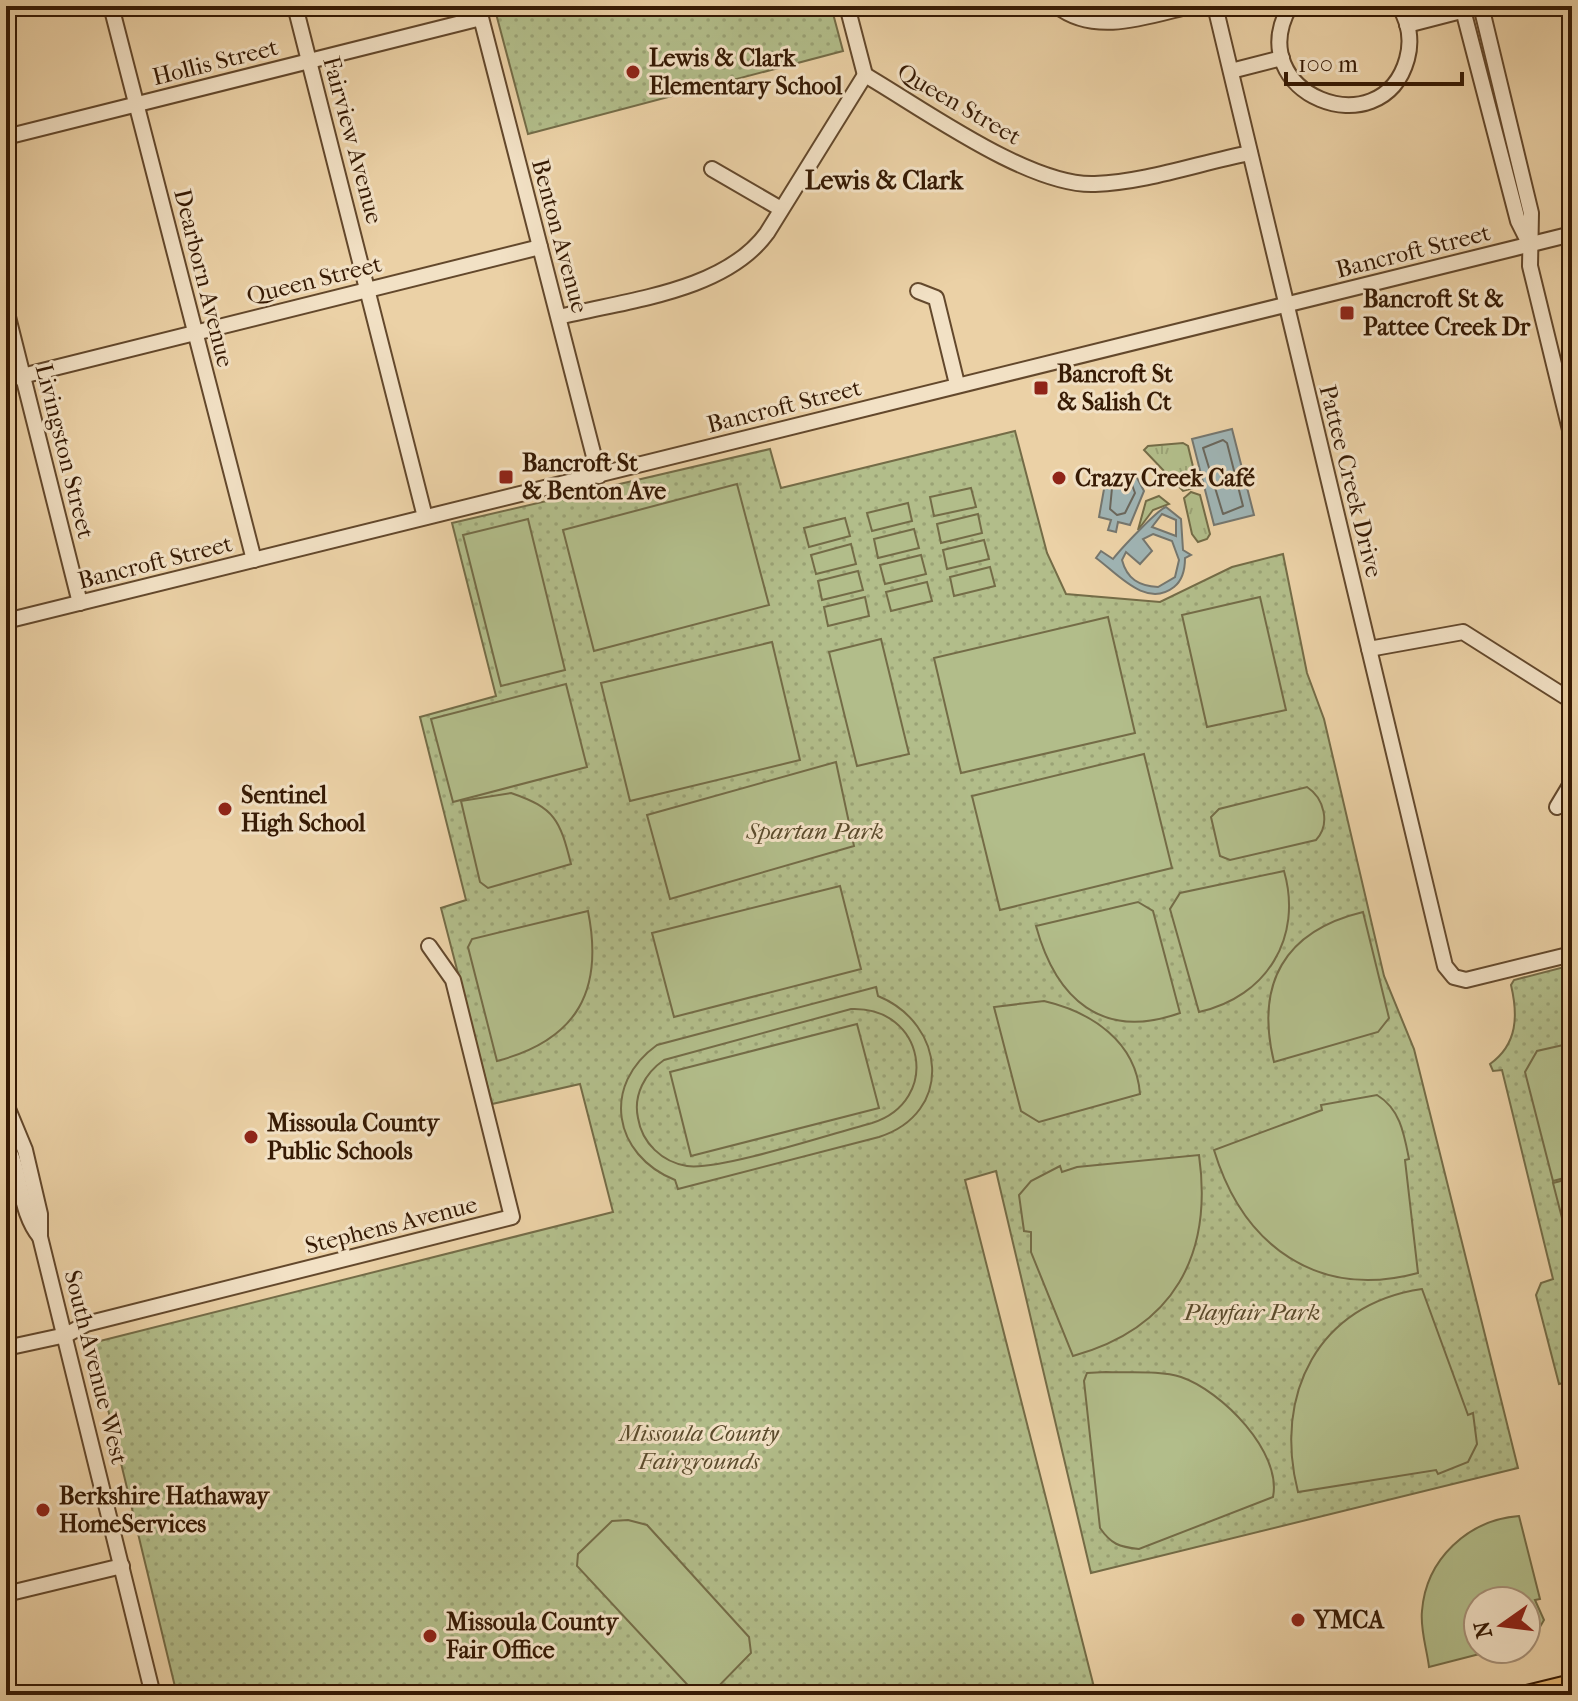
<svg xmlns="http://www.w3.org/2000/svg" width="1578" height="1701" font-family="'IM FELL French Canon',serif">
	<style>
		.grass { fill: url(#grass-tufts); stroke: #746c47; stroke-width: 2 }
		.park { fill: url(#park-dots); stroke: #746c47; stroke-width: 2 }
		.garden { fill: #b2bd8a; stroke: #746c47; stroke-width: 2; fill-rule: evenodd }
		.water { fill: #9fb4b4; stroke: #75766e; stroke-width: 2; fill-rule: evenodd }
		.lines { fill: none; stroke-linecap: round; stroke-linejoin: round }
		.shore { stroke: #6a675c; stroke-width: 2 }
		.minor-casing { stroke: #63482c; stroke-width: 18 }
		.major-casing { stroke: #361a04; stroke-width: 22 }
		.minor { stroke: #f2e1c5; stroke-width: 14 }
		.major { stroke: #e6b873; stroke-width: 18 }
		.poi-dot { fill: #8f2418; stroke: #f2e1c5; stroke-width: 3 }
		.labels { text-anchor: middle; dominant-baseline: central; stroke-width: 6; stroke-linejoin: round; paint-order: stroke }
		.poi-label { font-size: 24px; font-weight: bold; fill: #361a04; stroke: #f2e1c5; text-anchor: start }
		.street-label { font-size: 24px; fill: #361a04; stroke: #f2e1c5 }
		.park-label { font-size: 24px; font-style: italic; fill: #5b4b2c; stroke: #f2e1c5 }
		.neighbourhood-label { font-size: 26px; font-weight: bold; fill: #361a04; stroke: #f2e1c5 }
	</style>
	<defs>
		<pattern id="grass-tufts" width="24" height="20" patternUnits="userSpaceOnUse" patternTransform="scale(2)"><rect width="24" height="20" fill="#b2bd8a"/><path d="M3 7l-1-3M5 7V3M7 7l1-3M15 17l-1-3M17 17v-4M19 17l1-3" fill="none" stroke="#9aa275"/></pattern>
		<pattern id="park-dots" width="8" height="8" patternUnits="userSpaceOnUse" patternTransform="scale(2)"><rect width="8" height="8" fill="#b2bd8a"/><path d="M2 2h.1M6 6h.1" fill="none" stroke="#9aa275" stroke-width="1.8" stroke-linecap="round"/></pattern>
	</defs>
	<rect width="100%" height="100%" fill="#ebd1a6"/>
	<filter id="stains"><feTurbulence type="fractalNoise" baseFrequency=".0025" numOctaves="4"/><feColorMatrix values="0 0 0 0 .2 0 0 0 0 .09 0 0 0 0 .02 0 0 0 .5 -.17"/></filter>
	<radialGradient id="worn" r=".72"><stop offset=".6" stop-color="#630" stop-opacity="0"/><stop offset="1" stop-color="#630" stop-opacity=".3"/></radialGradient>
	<!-- grass -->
	<g class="grass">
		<path d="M1183,443L1188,446L1197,483L1194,488L1183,491L1144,450L1148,446Z"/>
		<path d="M1191,492L1200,495L1210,534L1207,539L1198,542L1192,534L1184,498Z"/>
		<path d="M1159,496L1169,504L1153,510L1138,530L1146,501Z"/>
	</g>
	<!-- park -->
	<g class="park">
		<path d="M494,6H831L843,51L528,134Z"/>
		<path d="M1015,431L1047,553L1066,594L1160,602L1232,567L1283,554L1307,673L1324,719L1384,976L1414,1049L1518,1468L1091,1573L996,1171L965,1180L1096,1695H177L92,1343L613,1212L580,1084L492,1104L441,908L466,900L420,717L496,696L452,523L770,449L781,488Z"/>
		<path d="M1572,965V1381L1559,1384L1536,1295L1541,1283L1553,1279L1502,1070L1493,1071L1490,1064C1518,1044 1518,1015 1511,985L1514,980Z"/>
	</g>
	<!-- garden -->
	<g class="garden">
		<path d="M737,484L769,605L594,651L563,530Z"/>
		<path d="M971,488L976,507L934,516L930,497Z"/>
		<path d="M908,503L912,521L872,531L867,513Z"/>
		<path d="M978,514L982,533L941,543L937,524Z"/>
		<path d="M845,518L850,536L809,547L804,528Z"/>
		<path d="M528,519L565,670L501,686L463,535Z"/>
		<path d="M914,529L919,548L878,558L874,539Z"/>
		<path d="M984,540L989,559L947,569L943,550Z"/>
		<path d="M851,544L856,564L816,574L811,555Z"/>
		<path d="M921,555L926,574L885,584L880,565Z"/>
		<path d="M990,567L995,586L954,596L950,577Z"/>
		<path d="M858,571L863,590L822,600L818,581Z"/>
		<path d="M927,582L932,601L891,611L886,592Z"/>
		<path d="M865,597L869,616L828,626L824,607Z"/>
		<path d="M1260,597L1286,710L1207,727L1182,615Z"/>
		<path d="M1108,617L1135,733L961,773L934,658Z"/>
		<path d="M881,639L909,754L857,766L829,652Z"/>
		<path d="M772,642L800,760L630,801L601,683Z"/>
		<path d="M566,684L587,767L453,802L431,719Z"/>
		<path d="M1144,754L1172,868L1000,910L972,796Z"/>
		<path d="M836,762L854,846L670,899L647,815Z"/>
		<path d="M1307,787C1324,798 1331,824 1316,840L1230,860L1220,856L1211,817L1219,809Z"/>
		<path d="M511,793C555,808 560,820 571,864L488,888L480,882L461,801Z"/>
		<path d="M1284,871C1303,937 1267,997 1199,1012L1170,909L1180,893Z"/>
		<path d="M840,886L861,969L674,1017L652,933Z"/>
		<path d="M1138,902L1153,911L1180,1013C1102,1041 1056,999 1036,926Z"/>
		<path d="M588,911C604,991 577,1040 497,1061L468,947L472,939Z"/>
		<path d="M1363,912L1389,1018L1378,1032L1274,1062C1255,984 1284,931 1363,912Z"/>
		<path d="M876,987L878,996C946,1024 954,1113 879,1137L678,1189L675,1180C613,1155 601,1085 657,1045ZM851,1009C925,1006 942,1101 872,1123C834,1133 719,1171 687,1166C662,1162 642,1143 638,1118C633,1095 645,1073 664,1060Z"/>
		<path d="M1044,1001C1091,1012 1136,1041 1140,1094L1039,1122L1021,1111L994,1007Z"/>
		<path d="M857,1024L879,1108L691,1156L670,1072Z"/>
		<path d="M1572,1043V1176L1553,1181L1525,1072L1537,1051Z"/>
		<path d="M1377,1095C1400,1109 1404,1133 1409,1159L1405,1160L1418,1273C1318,1300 1243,1246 1214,1150L1322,1110L1321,1105Z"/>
		<path d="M1199,1155C1213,1255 1174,1328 1073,1356L1031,1252V1232L1024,1231L1019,1195L1031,1181L1060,1166L1062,1172L1077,1167Z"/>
		<path d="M1572,1178V1257L1553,1183Z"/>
		<path d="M1422,1289L1468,1415L1473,1413L1477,1444L1468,1462L1438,1474L1436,1470L1298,1492C1273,1395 1318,1304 1422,1289Z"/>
		<path d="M1106,1372C1129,1373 1160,1370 1181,1377C1222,1391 1282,1452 1273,1497L1139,1549C1119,1547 1111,1544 1100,1528L1084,1381L1087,1373Z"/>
		<path d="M1519,1516L1540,1599L1535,1600L1544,1620L1533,1639L1526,1642V1601H1478V1649H1499L1429,1667C1427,1650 1420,1629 1422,1611C1426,1559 1468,1520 1519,1516Z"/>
		<path d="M628,1520L647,1525L749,1637L751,1653L710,1695L696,1694L577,1566L578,1554L612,1521Z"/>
	</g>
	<!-- water -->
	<g class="water">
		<path d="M1232,429L1254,515L1214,525L1192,439Z"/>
		<path d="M1121,472L1135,474L1144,491L1130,525L1118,522L1116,532L1108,530L1111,520L1099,517L1106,478Z"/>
		<path d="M1166,507L1181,519L1183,550L1191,555L1185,558C1185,569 1183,580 1174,587C1146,609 1117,573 1096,558L1101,551L1113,559C1120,550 1157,510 1166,507ZM1162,514L1176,520V536L1152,527ZM1153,534L1172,541L1179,560L1175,577L1158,587C1139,586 1127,579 1122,560L1126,552L1140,564L1152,551L1143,539Z"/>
	</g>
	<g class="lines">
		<!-- shore -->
		<g class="shore">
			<path d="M1223,440L1227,443L1243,506L1223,514L1203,448Z"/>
			<path d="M1122,480L1131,482L1135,493L1125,513L1117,515L1110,509L1112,488Z"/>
		</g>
		<defs>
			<g id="minor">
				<path d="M111,6L254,560"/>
				<path d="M295,6L425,517"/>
				<path d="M478,6L599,476"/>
				<path d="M847,6L865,75"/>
				<path d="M1057,6C1095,36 1148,16 1190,6"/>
				<path d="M1215,6L1445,966L1454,977L1466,980L1572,954"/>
				<path d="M1290,6C1240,94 1382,149 1407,59C1412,41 1409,22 1399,6"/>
				<path d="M1462,6L1518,221L1530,245"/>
				<path d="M1481,6L1531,213L1530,266L1572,438"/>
				<path d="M1407,25L1469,9"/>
				<path d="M1231,71L1282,58"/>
				<path d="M865,75C922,108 1030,187 1095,184C1147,182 1199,163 1250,153"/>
				<path d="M6,137L481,18"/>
				<path d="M712,169L781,209"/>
				<path d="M918,291L936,298L957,384"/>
				<path d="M6,309L80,603"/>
				<path d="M559,317C626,300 724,292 767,233L865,75"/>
				<path d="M6,380L540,247"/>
				<path d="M6,621L1572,234"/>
				<path d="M1369,649L1463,632L1572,701"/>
				<path d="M1557,807L1572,782"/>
				<path d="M6,1075L8,1109L25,1150L40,1214V1237L153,1695"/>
				<path d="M6,1144C22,1173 19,1212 40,1237"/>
				<path d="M6,1348L66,1335L86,1324L512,1217L453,980L429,946"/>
				<path d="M6,1594L122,1566"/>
			</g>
			<path id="major" d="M1527,1695L1572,1684"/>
		</defs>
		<!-- minor casing -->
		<use href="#minor" class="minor-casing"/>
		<!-- major casing -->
		<use href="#major" class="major-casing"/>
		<!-- minor -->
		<use href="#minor" class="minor"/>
		<!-- major -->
		<use href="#major" class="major"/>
	</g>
	<!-- markers -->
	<g class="poi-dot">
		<circle cx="633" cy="72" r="8"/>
		<rect x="1339" y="305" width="16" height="16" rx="4"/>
		<rect x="1033" y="380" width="16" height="16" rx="4"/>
		<rect x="498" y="469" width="16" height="16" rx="4"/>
		<circle cx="1059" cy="478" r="8"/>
		<circle cx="225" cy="809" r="8"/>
		<circle cx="251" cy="1137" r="8"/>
		<circle cx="43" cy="1510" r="8"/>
		<circle cx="1298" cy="1620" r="8"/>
		<circle cx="430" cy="1636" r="8"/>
	</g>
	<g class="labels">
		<!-- poi labels -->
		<g class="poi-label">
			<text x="649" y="58">Lewis &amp; Clark<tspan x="649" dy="28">Elementary School</tspan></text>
			<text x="1363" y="299">Bancroft St &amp;<tspan x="1363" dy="28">Pattee Creek Dr</tspan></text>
			<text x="1057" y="374">Bancroft St<tspan x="1057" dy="28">&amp; Salish Ct</tspan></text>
			<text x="522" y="463">Bancroft St<tspan x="522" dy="28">&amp; Benton Ave</tspan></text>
			<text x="1075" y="478">Crazy Creek Café</text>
			<text x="241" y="795">Sentinel<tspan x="241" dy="28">High School</tspan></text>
			<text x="267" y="1123">Missoula County<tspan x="267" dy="28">Public Schools</tspan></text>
			<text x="59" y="1496">Berkshire Hathaway<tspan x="59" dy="28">HomeServices</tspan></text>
			<text x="1314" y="1620">YMCA</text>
			<text x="446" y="1622">Missoula County<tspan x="446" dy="28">Fair Office</tspan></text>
		</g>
		<!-- street labels -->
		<g class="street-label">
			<text transform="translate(215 62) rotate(-14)">Hollis Street</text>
			<text transform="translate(959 104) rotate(30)">Queen Street</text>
			<text transform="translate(353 140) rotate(75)">Fairview Avenue</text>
			<text transform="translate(560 236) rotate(75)">Benton Avenue</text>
			<text transform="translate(1413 251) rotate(-14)">Bancroft Street</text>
			<text transform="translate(204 278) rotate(76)">Dearborn Avenue</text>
			<text transform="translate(314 280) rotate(-14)">Queen Street</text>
			<text transform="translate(784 406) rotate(-14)">Bancroft Street</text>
			<text transform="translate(65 451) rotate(76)">Livingston Street</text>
			<text transform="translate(1351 481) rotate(76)">Pattee Creek Drive</text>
			<text transform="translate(155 562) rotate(-14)">Bancroft Street</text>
			<text transform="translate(391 1225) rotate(-14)">Stephens Avenue</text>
			<text transform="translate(96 1367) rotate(76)">South Avenue West</text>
		</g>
		<!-- park labels -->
		<g class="park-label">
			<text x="815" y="831">Spartan Park</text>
			<text x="1252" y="1312">Playfair Park</text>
			<text x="699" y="1433">Missoula County<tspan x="699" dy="28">Fairgrounds</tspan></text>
		</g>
		<!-- neighbourhood labels -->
		<g class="neighbourhood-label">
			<text x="884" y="180">Lewis &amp; Clark</text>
		</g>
	</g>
	<!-- margin -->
	<rect width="1578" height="1701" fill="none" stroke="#ebd1a6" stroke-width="32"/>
	<rect x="8" y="8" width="1562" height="1685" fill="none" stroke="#361a04" stroke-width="4"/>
	<rect x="16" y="16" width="1546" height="1669" fill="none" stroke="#361a04" stroke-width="2"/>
	<!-- north arrow -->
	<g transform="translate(1502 1625) rotate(256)"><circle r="38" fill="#f2e1c5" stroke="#a79178" stroke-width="2"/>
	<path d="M0-6L14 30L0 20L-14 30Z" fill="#8f2418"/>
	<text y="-12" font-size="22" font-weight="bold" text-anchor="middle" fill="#361a04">N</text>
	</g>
	<!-- scale -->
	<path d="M1286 72v12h176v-12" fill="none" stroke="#361a04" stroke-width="4"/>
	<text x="1298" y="72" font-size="24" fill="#361a04" stroke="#f2e1c5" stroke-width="6" paint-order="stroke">100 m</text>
	<rect width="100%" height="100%" filter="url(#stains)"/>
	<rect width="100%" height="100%" fill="url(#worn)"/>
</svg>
